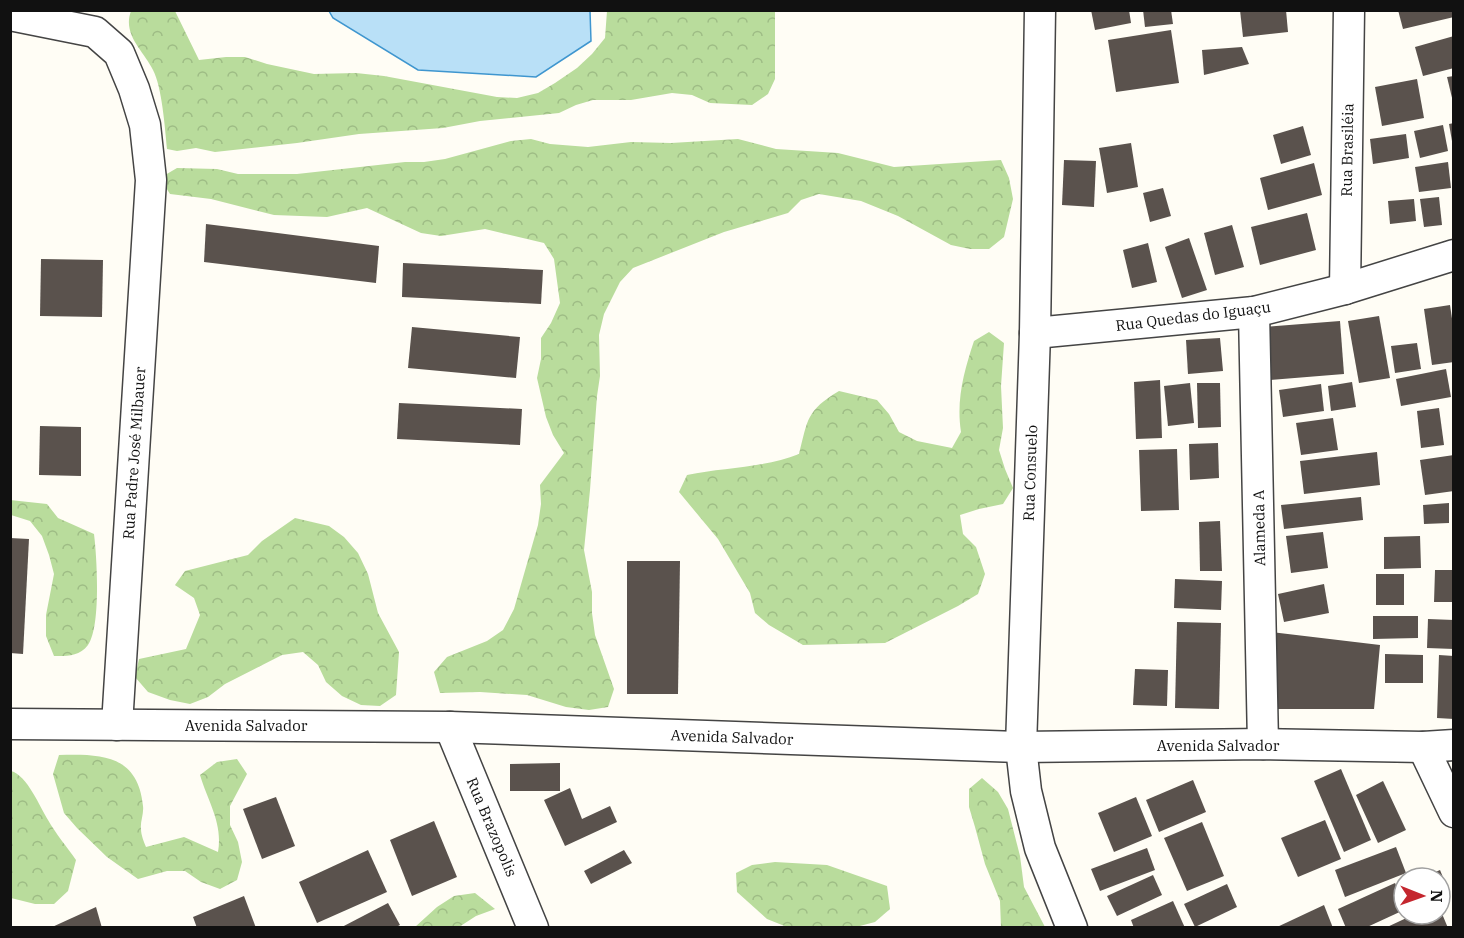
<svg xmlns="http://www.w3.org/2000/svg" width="1464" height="938" font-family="'IBM Plex Serif',serif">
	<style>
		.forest { fill: url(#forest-crowns) }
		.water { fill: #b9e0f7; stroke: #3f96cf; stroke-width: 1.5 }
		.building { fill: #5a524d }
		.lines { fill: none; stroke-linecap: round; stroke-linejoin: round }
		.street-casing { stroke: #444; stroke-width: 33 }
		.street { stroke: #fff; stroke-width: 30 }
		.labels { text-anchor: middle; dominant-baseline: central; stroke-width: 6; stroke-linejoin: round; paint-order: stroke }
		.street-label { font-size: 15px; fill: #111; stroke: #fff }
	</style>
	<defs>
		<pattern id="forest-crowns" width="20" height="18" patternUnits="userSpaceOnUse" patternTransform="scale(1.5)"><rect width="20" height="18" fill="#b9dc9c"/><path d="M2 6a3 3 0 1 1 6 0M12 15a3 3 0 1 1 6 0" fill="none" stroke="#9ebc85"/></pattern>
	</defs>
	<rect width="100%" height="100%" fill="#fffdf5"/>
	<!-- forest -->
	<g class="forest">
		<path d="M131,11H175L199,60L226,57H245L267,64L314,74L356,73L384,76L497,97L517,98L538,93L555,83L577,68L592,54L605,38L607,11H775V79L768,94L752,105L710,103L692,95L672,93L631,100H593L576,105L559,113L480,121L443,128L359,134L297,143L215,152L196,148L177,151L167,149C165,128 162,87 153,70C144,51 122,35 131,11Z"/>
		<path d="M531,139L550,144L588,147L631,142L671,143L738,139L776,149L838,153L894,167L1001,160L1009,178L1013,199L1004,237L989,249H970L951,245L898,216L861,201L819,194L801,200L788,213L724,232L633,268L620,282L604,314L599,335L600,376L597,396L590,490L584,550L592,592V613L595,635L614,689L608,707L589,710L566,707L527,695L480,692L440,693L434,672L447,657L487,641L503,630L514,609L538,525L541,504L540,485L564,453L553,435L546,417L537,378L541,359V338L551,323L560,303L554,259L544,243L485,229L441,236L421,233L367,208L327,217L274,215L211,199L170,194L160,178L177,168L217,169L238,174H297L405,162H424L445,159L511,141Z"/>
		<path d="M989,332L1004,343L1001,386L1003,428L999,450L1005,469L1013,488L1003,504L979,509L960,515L963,534L976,547L985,574L978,594L958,606L885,643L803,645L769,625L755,613L750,593L718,539L679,492L687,475C724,467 764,468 799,454C808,419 806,411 839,391L877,400L889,414L899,432L917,441L952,448L961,432C956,400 964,371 974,341Z"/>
		<path d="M10,500L47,504L58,518L94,534C97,558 101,627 88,645C79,657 66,656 54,656L46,636V615L54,574L49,555L42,536L30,521L11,515Z"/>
		<path d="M295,518L329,526L344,537L358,553L368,574L378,613L399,652L396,695L380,706L361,705L342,696L326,682L318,665L303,652L282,655L225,684L208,697L190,704L170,700L148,692L135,677L139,659L186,649L200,615L194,598L175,585L185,571L248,555L262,541Z"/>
		<path d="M59,755C100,754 138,754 143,806C144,814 140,822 141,829C141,835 144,842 146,847L184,837L218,852C223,823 208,802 200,775L217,762L237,759L247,774L230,806V825L238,842L242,862L237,880L220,889L201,882L185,871H167L138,879L107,857L77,828L64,813L53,774Z"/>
		<path d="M11,771C27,775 40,807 48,820C56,834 67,847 76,860L68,891L54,904H35L11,898Z"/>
		<path d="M982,778L998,792L1008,809L1020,856L1024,887L1045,927H1001L1000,901L985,864L975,827L969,807V789Z"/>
		<path d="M775,862L827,865L887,886L890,909L875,922L856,927H787L767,919L737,892L736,873L752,865Z"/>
		<path d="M475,893L495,909L476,916L459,927H415L437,907L454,896Z"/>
	</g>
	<!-- water -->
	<path class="water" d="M329,11H590L591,41L536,77L418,70L333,18Z"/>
	<!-- building -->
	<g class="building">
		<path d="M1091,10H1129L1131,23L1095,30Z"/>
		<path d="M1143,10H1171L1173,24L1145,27Z"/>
		<path d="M1240,10H1286L1288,32L1243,37Z"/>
		<path d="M1398,10H1454V17L1403,29Z"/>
		<path d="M1171,30L1179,83L1116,92L1108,40Z"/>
		<path d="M1454,36V68L1423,76L1415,47Z"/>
		<path d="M1242,47L1249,64L1204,75L1202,50Z"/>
		<path d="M1454,76V102H1453L1447,77Z"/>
		<path d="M1417,79L1424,118L1382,126L1375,87Z"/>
		<path d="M1454,123V141H1452L1449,124Z"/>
		<path d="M1443,125L1448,151L1420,158L1414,131Z"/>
		<path d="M1303,126L1311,155L1281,164L1273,135Z"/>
		<path d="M1406,134L1409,158L1373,164L1370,139Z"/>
		<path d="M1131,143L1138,187L1107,193L1099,148Z"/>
		<path d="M1064,160L1096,161L1094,207L1062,205Z"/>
		<path d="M1448,162L1451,188L1419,192L1415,167Z"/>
		<path d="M1314,163L1322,195L1268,210L1260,178Z"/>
		<path d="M1163,188L1171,216L1150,222L1143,193Z"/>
		<path d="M1439,197L1442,225L1424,227L1420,199Z"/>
		<path d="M1414,199L1416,221L1390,224L1388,201Z"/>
		<path d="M1307,213L1316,250L1260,265L1251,227Z"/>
		<path d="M206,224L379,246L376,283L204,262Z"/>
		<path d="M1232,225L1244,267L1215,275L1204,233Z"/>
		<path d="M1189,238L1207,290L1182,298L1165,247Z"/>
		<path d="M1148,243L1157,282L1132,288L1123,250Z"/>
		<path d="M41,259L103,260L102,317L40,316Z"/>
		<path d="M403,263L543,270L541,304L402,297Z"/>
		<path d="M1450,305L1454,332V362L1432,365L1424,309Z"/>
		<path d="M1379,316L1390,378L1359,383L1348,321Z"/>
		<path d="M1340,321L1344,374L1270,380L1265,327Z"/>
		<path d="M412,327L520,337L516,378L408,368Z"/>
		<path d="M1220,338L1223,371L1188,374L1186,340Z"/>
		<path d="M1417,343L1421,369L1395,373L1391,346Z"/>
		<path d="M1446,369L1451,397L1401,406L1396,379Z"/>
		<path d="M1160,380L1162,438L1136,439L1134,382Z"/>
		<path d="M1352,382L1356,407L1331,411L1328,386Z"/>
		<path d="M1190,383L1194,423L1168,426L1164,386Z"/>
		<path d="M1197,383H1220L1221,427L1198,428Z"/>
		<path d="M1321,384L1324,411L1283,417L1279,390Z"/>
		<path d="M399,403L522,409L520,445L397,439Z"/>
		<path d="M1439,408L1444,445L1421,448L1417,411Z"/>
		<path d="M1333,418L1338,450L1301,455L1296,423Z"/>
		<path d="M40,426L81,427V476L39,475Z"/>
		<path d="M1218,443L1219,478L1190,480L1189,444Z"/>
		<path d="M1177,449L1179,510L1141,511L1139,450Z"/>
		<path d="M1377,452L1380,485L1304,494L1300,461Z"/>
		<path d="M1454,455V491L1425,495L1420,460Z"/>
		<path d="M1361,497L1363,520L1284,529L1281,505Z"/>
		<path d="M1449,503V523L1424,524L1423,505Z"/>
		<path d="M1220,521L1222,571H1200L1199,522Z"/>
		<path d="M1323,532L1328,568L1291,573L1286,536Z"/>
		<path d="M1420,536L1421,568L1384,569V537Z"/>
		<path d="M10,538L29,539L23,654L10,653Z"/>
		<path d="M627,561H680L678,694H627Z"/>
		<path d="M1435,570H1454V602H1434Z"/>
		<rect x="1376" y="574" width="28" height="31"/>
		<path d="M1175,579L1222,581L1221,610L1174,608Z"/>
		<path d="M1324,584L1329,613L1284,622L1278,594Z"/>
		<path d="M1373,616H1418V638L1373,639Z"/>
		<path d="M1428,619L1454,620V649L1427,648Z"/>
		<path d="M1177,622L1221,623L1219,709L1175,708Z"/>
		<path d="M1271,632L1380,645L1374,709H1270Z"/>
		<path d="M1385,654L1423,655V683H1385Z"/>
		<path d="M1439,655L1454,656V719L1437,718Z"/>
		<path d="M1135,669L1168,670L1167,706L1133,705Z"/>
		<path d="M560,763V791H510V764Z"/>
		<path d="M1341,769L1371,840L1344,852L1314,781Z"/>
		<path d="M1193,780L1206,812L1159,832L1146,800Z"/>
		<path d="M1383,781L1406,830L1378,843L1356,795Z"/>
		<path d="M570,788L582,819L610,806L617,822L565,846L544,800Z"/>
		<path d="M276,797L295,846L262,859L243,809Z"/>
		<path d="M1136,797L1152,836L1114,852L1098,813Z"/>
		<path d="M1325,820L1341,859L1298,877L1281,838Z"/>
		<path d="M434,821L457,877L412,896L390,840Z"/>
		<path d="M1202,822L1224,876L1187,891L1164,838Z"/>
		<path d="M1396,847L1406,873L1345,897L1335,870Z"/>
		<path d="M1147,848L1155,870L1100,891L1091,869Z"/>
		<path d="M368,850L387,892L317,923L299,882Z"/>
		<path d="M624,850L632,863L591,884L584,871Z"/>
		<path d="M1440,870L1449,892L1440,896V878H1422Z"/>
		<path d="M1153,875L1162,895L1117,916L1107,896Z"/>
		<path d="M1395,883L1404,902V910L1365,928H1346L1338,909Z"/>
		<path d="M1227,884L1237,907L1195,927L1184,904Z"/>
		<path d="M244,896L256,928H197L193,917Z"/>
		<path d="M1173,901L1185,928H1134L1131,920Z"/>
		<path d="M388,903L400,925L394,928H340Z"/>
		<path d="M1324,905L1333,928H1275Z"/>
		<path d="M96,907L102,928H50Z"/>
		<path d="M1440,909L1448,928H1385L1415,914H1440Z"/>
	</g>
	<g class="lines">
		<defs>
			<g id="street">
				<path d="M1040,10L1035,333L1021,747L1026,791L1040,848L1072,928"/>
				<path d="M10,15L95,32L119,53L134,89L145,125L151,180L117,725"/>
				<path d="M1345,289L1349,10"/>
				<path d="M1254,312L1263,744"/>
				<path d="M1035,333L1254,312L1345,289L1454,255"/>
				<path d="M10,724L450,727L1021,747L1263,744L1423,747L1454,745"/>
				<path d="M450,727L533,928"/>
				<path d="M1423,747L1454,812"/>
			</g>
		</defs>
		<!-- street casing -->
		<use href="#street" class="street-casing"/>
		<!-- street -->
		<use href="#street" class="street"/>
	</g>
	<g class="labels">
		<!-- street labels -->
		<g class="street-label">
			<text transform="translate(1347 150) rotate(-89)">Rua Brasiléia</text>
			<text transform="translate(1193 316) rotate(-7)">Rua Quedas do Iguaçu</text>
			<text transform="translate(134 453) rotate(-86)">Rua Padre José Milbauer</text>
			<text transform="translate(1030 473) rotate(-88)">Rua Consuelo</text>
			<text transform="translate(1259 528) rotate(-91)">Alameda A</text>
			<text x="246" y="725">Avenida Salvador</text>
			<text transform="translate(732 737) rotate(2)">Avenida Salvador</text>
			<text x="1218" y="745">Avenida Salvador</text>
			<text transform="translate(492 827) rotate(67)">Rua Brazopolis</text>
		</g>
	</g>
	<!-- border -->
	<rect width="1464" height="938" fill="none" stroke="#111111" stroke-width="24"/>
	<!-- north arrow -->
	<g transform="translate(1422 896) rotate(91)"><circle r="28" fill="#ffffff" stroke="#a0a0a0" stroke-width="1.5"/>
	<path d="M0-4.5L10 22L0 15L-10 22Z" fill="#c4262e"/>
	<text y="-9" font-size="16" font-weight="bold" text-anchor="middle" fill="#111111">N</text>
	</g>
</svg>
